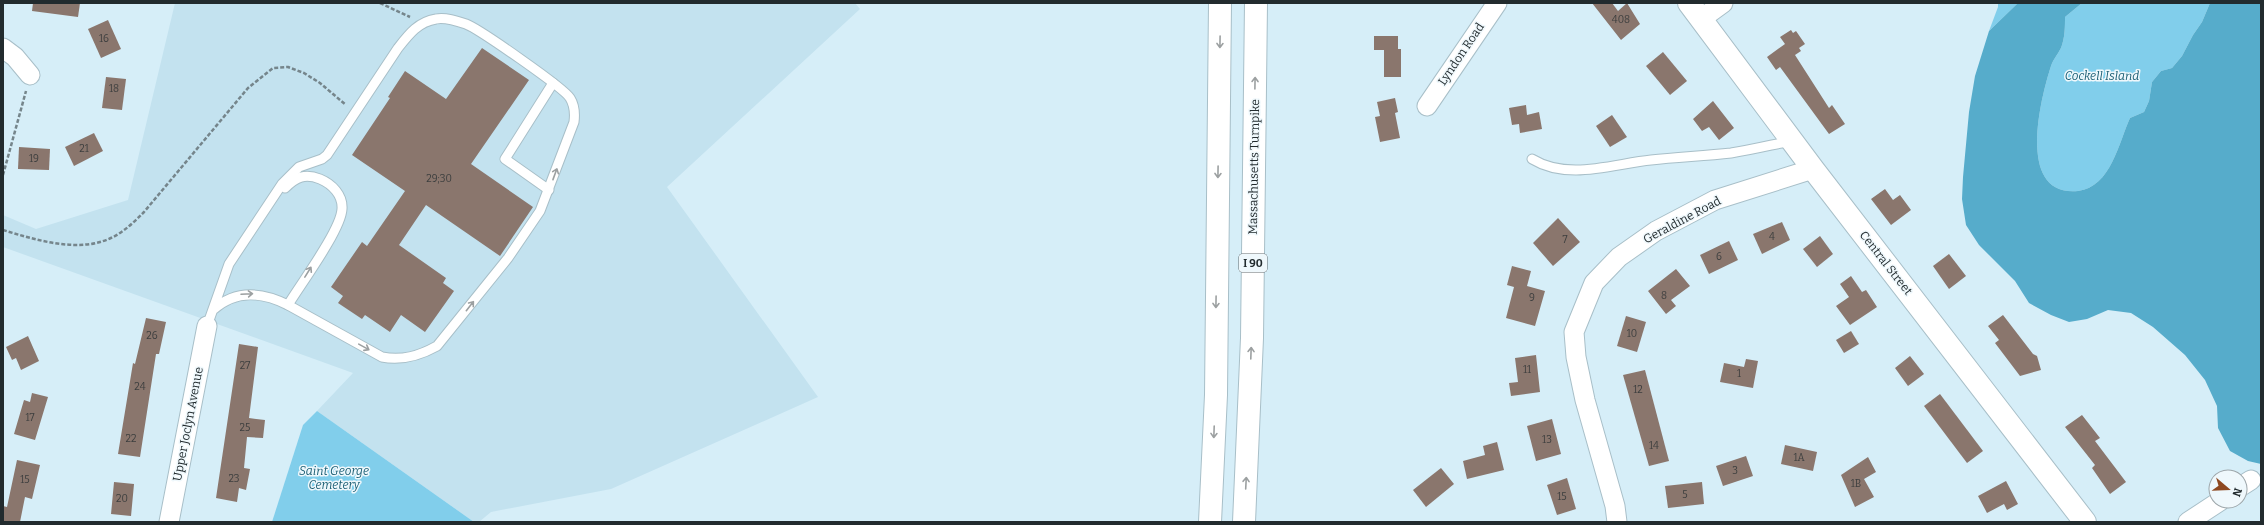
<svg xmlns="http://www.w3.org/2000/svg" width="2264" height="525" font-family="Bitter,serif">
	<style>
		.built { fill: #c3e2ef }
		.green { fill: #81ceeb }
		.water { fill: #56accb }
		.building { fill: #8a766d }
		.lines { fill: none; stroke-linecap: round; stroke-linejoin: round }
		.lane-casing { stroke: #a8bfc8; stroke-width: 11 }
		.street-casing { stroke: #a8bfc8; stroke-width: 21 }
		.secondary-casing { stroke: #a8bfc8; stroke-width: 24 }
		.highway-casing { stroke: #a8bfc8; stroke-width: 24 }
		.path { stroke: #75858b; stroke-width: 2.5; stroke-dasharray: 4 2; stroke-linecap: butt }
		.lane { stroke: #fff; stroke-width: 9 }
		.street { stroke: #fff; stroke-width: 19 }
		.secondary { stroke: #fff; stroke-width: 22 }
		.highway { stroke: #fff; stroke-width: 22 }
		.oneway { stroke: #9ca0a1 }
		.labels { text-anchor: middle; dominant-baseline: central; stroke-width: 3; stroke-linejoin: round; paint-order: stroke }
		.number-label { font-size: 10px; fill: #3c3e3e }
		.shield { fill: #eff8fc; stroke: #60686c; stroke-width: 1 }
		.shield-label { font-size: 11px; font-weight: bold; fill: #222b2e }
		.street-label { font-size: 12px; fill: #222b2e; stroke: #eff8fc }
		.park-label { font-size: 12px; font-style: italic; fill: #1b5f75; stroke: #eff8fc }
	</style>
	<rect width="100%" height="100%" fill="#d6eef8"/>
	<!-- built -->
	<path class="built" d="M175,3H855L860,9L667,187L818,397L611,489L491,512L479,522H474L317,411L353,373L3,247V215L36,229L128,200Z"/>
	<!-- green -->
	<g class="green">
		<path d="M1998,3H2018L1989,31L1998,7Z"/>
		<path d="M2082,3H2210L2202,22L2193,35L2182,56L2172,68L2161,71L2152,82L2149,101L2144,112L2130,118C2119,142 2111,187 2078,191C2016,197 2040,100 2051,66C2053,59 2060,52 2062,45C2065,36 2065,26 2065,17Z"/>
		<path d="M317,411L474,522H272L303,425Z"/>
	</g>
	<!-- water -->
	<path class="water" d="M2018,3H2082L2065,17C2065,26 2065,36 2062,45C2060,52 2053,59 2051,66C2040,100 2016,197 2078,191C2111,187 2119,142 2130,118L2144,112L2149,101L2152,82L2161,71L2172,68L2182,56L2193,35L2202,22L2210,3H2261V464L2248,461L2230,451L2218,428L2217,406L2205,380L2185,355L2153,327L2131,313L2108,310L2087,319L2069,322L2051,315L2029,303L2015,281L1979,245L1966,225L1962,199L1963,177L1969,112L1975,76L1989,31Z"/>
	<!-- building -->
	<g class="building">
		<path d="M33,3H80L78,17L32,11Z"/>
		<path d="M1592,3H1612L1618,11L1627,3L1640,24L1621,40Z"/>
		<path d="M108,20L121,49L101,58L88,29Z"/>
		<path d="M1791,30L1793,33L1796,31L1805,44L1799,48L1801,51L1795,55L1829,108L1832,105L1845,124L1829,134L1780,67L1776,70L1767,57L1785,44L1780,37Z"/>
		<path d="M1374,36H1398V49H1401V77H1384V50H1374Z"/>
		<path d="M482,48L529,80L471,164L533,207L500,256L426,205L399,245L446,278L443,283L454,291L425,332L401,315L390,332L365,315L362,319L338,303L343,296L331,287L362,242L367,246L405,191L352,155L390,98L388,97L405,71L446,99Z"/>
		<path d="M1663,52L1687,81L1670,95L1646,66Z"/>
		<path d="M106,77L126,79L122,110L102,108Z"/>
		<path d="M1395,98L1398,112L1395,113L1400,138L1380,142L1375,117L1380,116L1377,102Z"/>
		<path d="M1713,101L1734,128L1719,140L1709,127L1702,131L1693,119Z"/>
		<path d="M1526,105L1527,115L1539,112L1542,129L1520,133L1519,124L1512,125L1509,108Z"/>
		<path d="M1612,115L1627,137L1610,147L1596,126Z"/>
		<path d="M94,133L103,151L74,166L65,147Z"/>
		<path d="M19,147L50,149L49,170L18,169Z"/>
		<path d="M1885,189L1893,200L1900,195L1911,210L1891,225L1871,199Z"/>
		<path d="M1558,218L1580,242L1553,266L1533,243Z"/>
		<path d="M1782,222L1790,240L1762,254L1753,234Z"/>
		<path d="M1820,236L1833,254L1817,267L1803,249Z"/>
		<path d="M1729,241L1738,260L1709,274L1700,255Z"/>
		<path d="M1949,254L1966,276L1949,289L1933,266Z"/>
		<path d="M1512,266L1531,271L1527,286L1545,291L1535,326L1506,318L1514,287L1507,285Z"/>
		<path d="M1676,269L1690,286L1671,300L1676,306L1666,314L1648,291Z"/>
		<path d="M1851,276L1862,292L1866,290L1877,307L1850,325L1836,306L1849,297L1840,284Z"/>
		<path d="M2003,315L2033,354L2037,356L2041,370L2020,376L1995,343L1999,340L1988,326Z"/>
		<path d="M1626,316L1646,322L1637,352L1617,346Z"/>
		<path d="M146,318L166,322L159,354H156L140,457L118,454L133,363L135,364Z"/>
		<path d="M1851,331L1859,344L1844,353L1836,340Z"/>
		<path d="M28,336L39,361L21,370L16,358L12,360L6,347Z"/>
		<path d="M239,344L258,347L249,418L265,420L263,438L247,437L244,468L250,469L246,490L239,488L237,502L216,498Z"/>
		<path d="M1536,355L1540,392L1511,396L1509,383L1518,382L1515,358Z"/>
		<path d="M1910,356L1924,374L1908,386L1895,368Z"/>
		<path d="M1746,359L1758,361L1753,388L1720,382L1724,363L1744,367Z"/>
		<path d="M1645,370L1669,461L1649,466L1623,375Z"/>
		<path d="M32,393L48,397L35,440L14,434L24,400L30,402Z"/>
		<path d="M1940,394L1983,451L1967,463L1924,406Z"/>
		<path d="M2082,415L2100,438L2095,441L2126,482L2110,494L2092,468L2095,465L2065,427Z"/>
		<path d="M1552,419L1561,454L1536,461L1527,426Z"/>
		<path d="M1497,442L1504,470L1467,479L1463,461L1485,455L1483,446Z"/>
		<path d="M1785,445L1817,452L1813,471L1781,464Z"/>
		<path d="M1746,456L1753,476L1723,486L1716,466Z"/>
		<path d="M1868,457L1876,472L1864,479L1874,497L1855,507L1841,475Z"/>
		<path d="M17,460L40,465L32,499L25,497L20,522H3V506L7,507Z"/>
		<path d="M1441,468L1454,484L1426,507L1413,490Z"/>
		<path d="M1567,478L1576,509L1557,515L1547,485Z"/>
		<path d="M2006,481L2018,504L2007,510L2004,504L1987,513L1978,496Z"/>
		<path d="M114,482L134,484L131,516L111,514Z"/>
		<path d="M1702,482L1704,504L1668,508L1665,486Z"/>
	</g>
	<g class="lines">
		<defs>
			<g id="lane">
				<path d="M1532,159C1568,181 1613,164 1651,160C1678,157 1704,156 1731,153C1751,150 1771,145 1791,141"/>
				<path d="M285,188C296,177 305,173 320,179C332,184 343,195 342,209C341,230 300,285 288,305"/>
				<path d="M549,190L505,159L553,83"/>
				<path d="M207,326L229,264L282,184L299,167L322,159L327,155L398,48C409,34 418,22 436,19C445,17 457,21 466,24C479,29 564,88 570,98C575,106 575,114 574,122L540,211L508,258L437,346C419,356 402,361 382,357L288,305C262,292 236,289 213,310"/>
			</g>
			<g id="street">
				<path d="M1701,19L1723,3"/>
				<path d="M3,48L15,57L30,75"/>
				<path d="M1427,106L1497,3"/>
				<path d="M2240,487L2251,480"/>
				<path d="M169,522L207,326"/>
				<path d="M1617,522L1615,506L1585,400L1576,357L1574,332L1594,283L1619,257L1656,231L1715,200L1813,169"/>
				<path d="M2188,522L2220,501"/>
			</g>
			<path id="secondary" d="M1689,3L1813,169L2085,522"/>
			<g id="highway">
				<path d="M1210,522L1216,395L1220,3"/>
				<path d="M1244,522L1252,338L1256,3"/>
			</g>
		</defs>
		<!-- lane casing -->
		<use href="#lane" class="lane-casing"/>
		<!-- street casing -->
		<use href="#street" class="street-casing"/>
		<!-- secondary casing -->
		<use href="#secondary" class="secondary-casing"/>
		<!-- highway casing -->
		<use href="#highway" class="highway-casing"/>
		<!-- path -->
		<g class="path">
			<path d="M380,3L410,17"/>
			<path d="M3,175L26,91"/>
			<path d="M3,230C36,240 80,254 113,237C125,231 135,221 144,212L248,88L273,68L288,67L304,73L320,83L346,105"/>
		</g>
		<!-- lane -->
		<use href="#lane" class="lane"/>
		<!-- street -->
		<use href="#street" class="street"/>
		<!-- secondary -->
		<use href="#secondary" class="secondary"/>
		<!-- highway -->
		<use href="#highway" class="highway"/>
	</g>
	<!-- one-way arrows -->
	<defs><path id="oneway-shaft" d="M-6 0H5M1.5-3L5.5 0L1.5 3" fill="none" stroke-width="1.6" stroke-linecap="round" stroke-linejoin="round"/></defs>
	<g class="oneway">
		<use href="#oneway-shaft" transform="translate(1220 42) rotate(91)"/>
		<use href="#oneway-shaft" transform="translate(1255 83) rotate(-89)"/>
		<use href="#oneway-shaft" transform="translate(1218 172) rotate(91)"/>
		<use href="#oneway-shaft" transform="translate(555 174) rotate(-70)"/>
		<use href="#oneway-shaft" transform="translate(308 272) rotate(-58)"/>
		<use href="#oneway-shaft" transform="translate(247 294) rotate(-3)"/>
		<use href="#oneway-shaft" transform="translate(1216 302) rotate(91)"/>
		<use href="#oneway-shaft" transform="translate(470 306) rotate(-52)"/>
		<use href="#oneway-shaft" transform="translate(364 347) rotate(29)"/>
		<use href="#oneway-shaft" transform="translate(1251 353) rotate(-88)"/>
		<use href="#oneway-shaft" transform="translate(1214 432) rotate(92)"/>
		<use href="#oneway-shaft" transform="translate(1246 483) rotate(-87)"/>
	</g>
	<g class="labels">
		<!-- number labels -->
		<g class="number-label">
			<text x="1621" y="20">408</text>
			<text x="104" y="39">16</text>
			<text x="114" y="89">18</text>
			<text x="84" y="149">21</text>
			<text x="34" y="159">19</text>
			<text x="439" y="179">29;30</text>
			<text x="1772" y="237">4</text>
			<text x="1565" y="240">7</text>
			<text x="1719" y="257">6</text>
			<text x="1664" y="296">8</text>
			<text x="1532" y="298">9</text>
			<text x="1632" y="334">10</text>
			<text x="152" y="336">26</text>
			<text x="245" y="366">27</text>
			<text x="1527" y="370">11</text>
			<text x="1739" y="374">1</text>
			<text x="140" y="387">24</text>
			<text x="1638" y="390">12</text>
			<text x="30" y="418">17</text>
			<text x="245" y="428">25</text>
			<text x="131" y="439">22</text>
			<text x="1547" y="440">13</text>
			<text x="1654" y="446">14</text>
			<text x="1799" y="458">1A</text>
			<text x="1735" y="471">3</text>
			<text x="234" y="479">23</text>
			<text x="25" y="480">15</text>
			<text x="1856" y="484">1B</text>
			<text x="1685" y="495">5</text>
			<text x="1562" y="497">15</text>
			<text x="122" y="499">20</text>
		</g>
		<!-- shield labels -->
		<rect class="shield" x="1239" y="254" width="28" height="18" rx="3"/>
		<g class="shield-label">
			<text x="1253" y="263">I 90</text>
		</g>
		<!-- street labels -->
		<g class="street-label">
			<text transform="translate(1461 54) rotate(-56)">Lyndon Road</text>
			<text transform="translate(1254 167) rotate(-89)">Massachusetts Turnpike</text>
			<text transform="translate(1682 220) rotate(-28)">Geraldine Road</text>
			<text transform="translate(1886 263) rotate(52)">Central Street</text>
			<text transform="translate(188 424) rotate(-79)">Upper Joclyn Avenue</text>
		</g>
		<!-- park labels -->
		<g class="park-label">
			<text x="2102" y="76">Cockell Island</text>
			<text x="334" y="471">Saint George<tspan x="334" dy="14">Cemetery</tspan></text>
		</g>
	</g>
	<!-- border -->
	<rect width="2264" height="525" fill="none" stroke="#222b2e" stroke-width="8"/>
	<!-- north arrow -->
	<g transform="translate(2228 489) rotate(109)"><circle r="19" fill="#eff8fc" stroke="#9da6aa"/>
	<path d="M0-3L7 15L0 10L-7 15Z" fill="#8e4820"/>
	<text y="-6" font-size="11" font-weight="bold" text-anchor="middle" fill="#222b2e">N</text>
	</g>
</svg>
